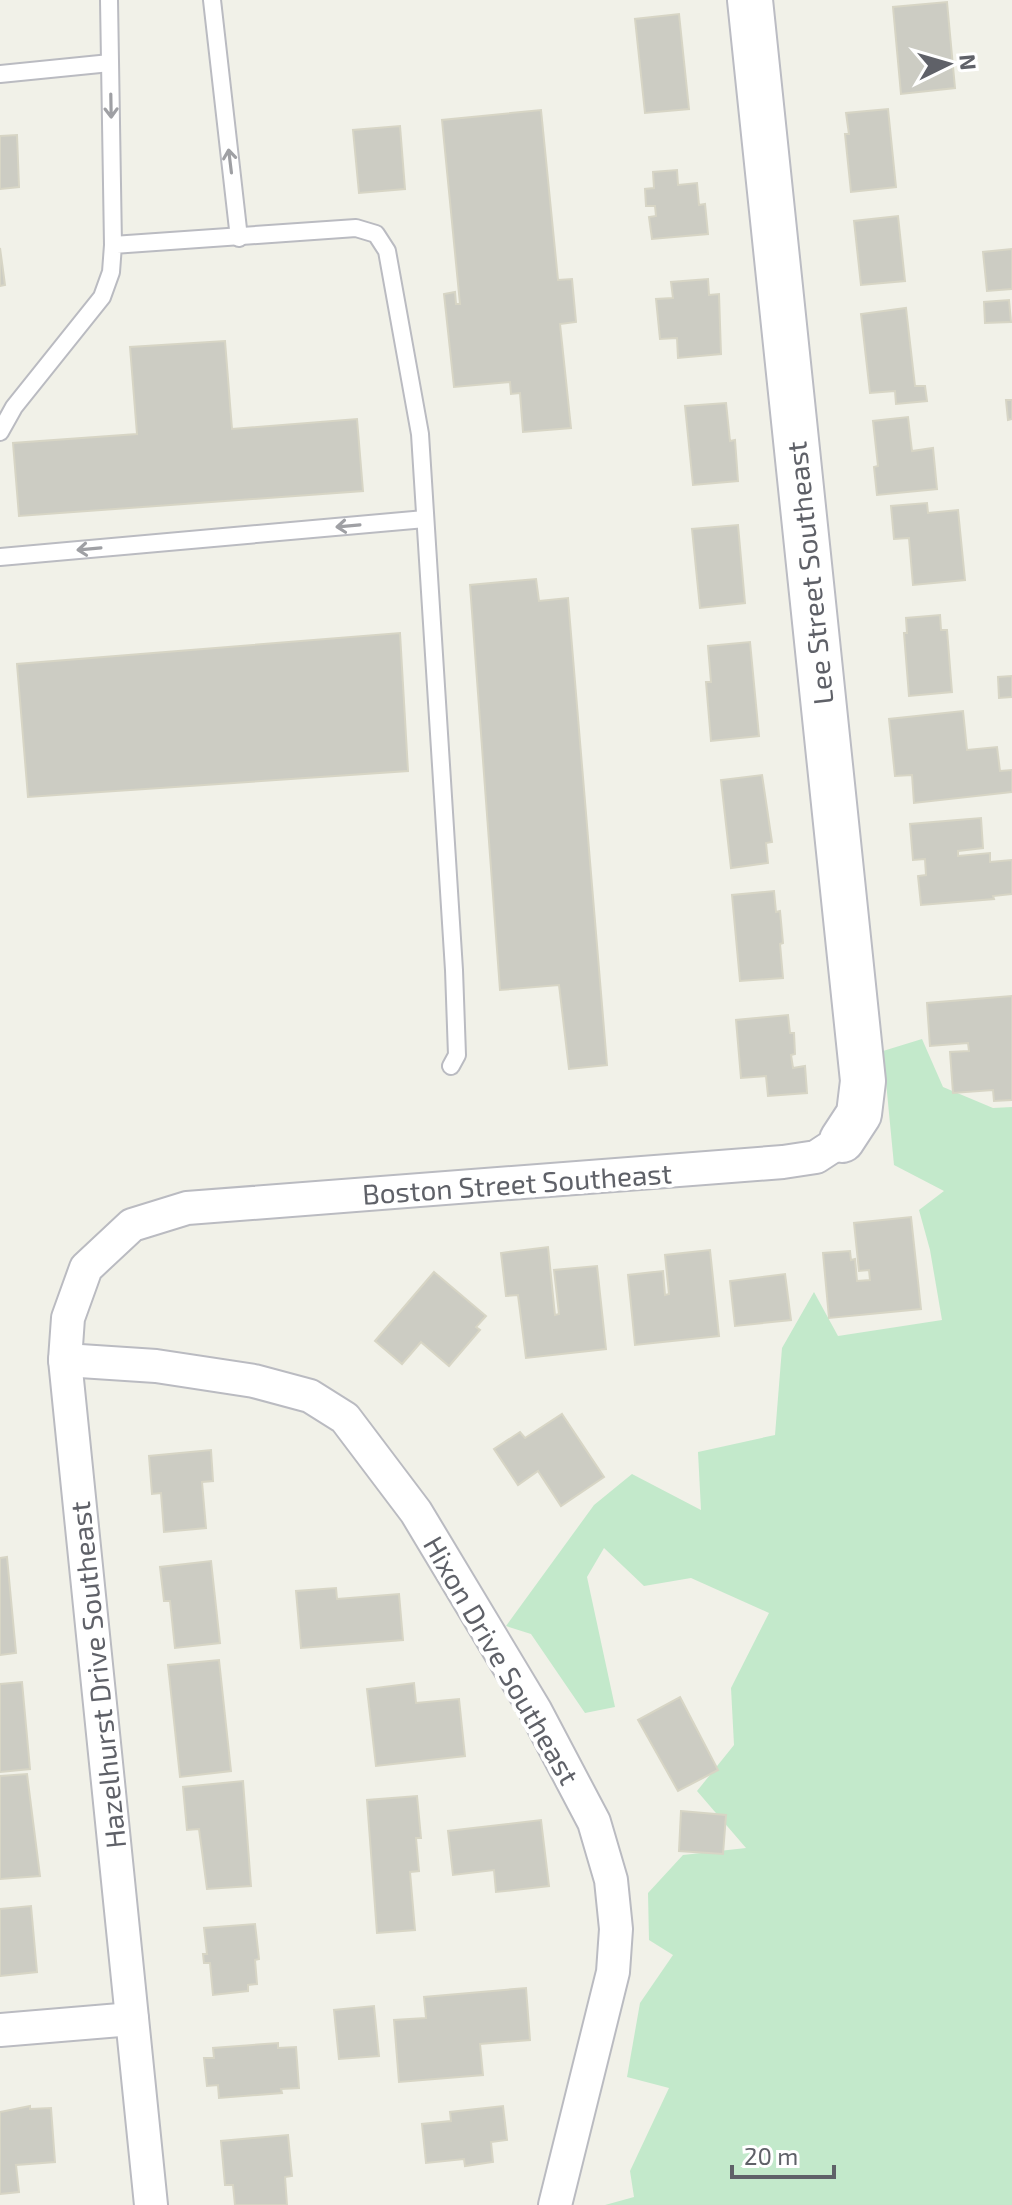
<svg xmlns="http://www.w3.org/2000/svg" width="1012" height="2205" font-family="'Exo 2',sans-serif">
	<style>
		.green { fill: #c3e9cb }
		.building { fill: #ccccc3; stroke: #d7d5c5; stroke-width: 2 }
		.lines { fill: none; stroke-linecap: round; stroke-linejoin: round }
		.lane-casing { stroke: #babbc1; stroke-width: 20 }
		.street-casing { stroke: #babbc1; stroke-width: 36 }
		.secondary-casing { stroke: #bbbcc3; stroke-width: 48 }
		.lane { stroke: #fff; stroke-width: 16 }
		.street { stroke: #fff; stroke-width: 32 }
		.secondary { stroke: #fff; stroke-width: 44 }
		.oneway { stroke: #9fa0a4 }
		.labels { text-anchor: middle; dominant-baseline: central; stroke-width: 8; stroke-linejoin: round; paint-order: stroke }
		.street-label { font-size: 28px; fill: #5f6168; stroke: #fff }
	</style>
	<rect width="100%" height="100%" fill="#f1f1e8"/>
	<!-- green -->
	<path class="green" d="M922,1039L943,1087L993,1108L1012,1107V2205H605L634,2197L630,2171L669,2088L627,2077L640,2003L673,1955L649,1940L648,1893L683,1855L746,1848L697,1791L734,1745L731,1688L769,1613L691,1578L644,1586L604,1548L587,1577L615,1707L585,1713L531,1634L506,1626L594,1505L632,1474L701,1510L698,1452L775,1435L782,1348L814,1292L838,1336L942,1320L930,1250L919,1210L944,1191L894,1165L883,1051Z"/>
	<!-- building -->
	<g class="building">
		<path d="M947,2L955,88L901,94L893,7Z"/>
		<path d="M679,14L689,109L645,113L635,19Z"/>
		<path d="M888,109L896,187L851,192L845,134H849L846,113Z"/>
		<path d="M541,110L558,280L572,279L576,322L560,324L571,428L523,432L520,393L511,394L510,382L454,387L444,294L455,292L456,304H460L442,120Z"/>
		<path d="M400,126L405,189L359,193L353,130Z"/>
		<path d="M17,135L19,187L0,189V136Z"/>
		<path d="M677,170L678,185L697,183L699,205L705,204L708,234L652,239L649,217L656,216L655,206H646L645,189L654,188L653,172Z"/>
		<path d="M898,216L905,281L861,285L854,221Z"/>
		<path d="M0,248L5,285L0,286Z"/>
		<path d="M1012,249V289L987,291L983,252Z"/>
		<path d="M708,279L709,295L719,294L721,354L678,358L677,338L660,339L656,299L673,298L671,282Z"/>
		<path d="M1009,300L1011,322L985,323L984,302Z"/>
		<path d="M906,308L915,386H925L927,401L896,404L895,391L870,393L861,314Z"/>
		<path d="M225,341L232,429L357,419L363,491L19,516L13,443L137,434L130,347Z"/>
		<path d="M1006,400H1012V419L1008,420Z"/>
		<path d="M726,403L730,441L735,440L738,481L693,485L685,406Z"/>
		<path d="M908,417L912,451L933,448L937,489L877,495L874,467L878,466L873,421Z"/>
		<path d="M927,503L928,513L958,510L965,580L913,585L909,538L894,539L891,506Z"/>
		<path d="M738,525L745,603L700,608L692,529Z"/>
		<path d="M536,579L539,601L568,598L607,1065L569,1069L559,985L500,990L470,585Z"/>
		<path d="M940,615L941,630H947L952,692L909,696L904,633H907L906,618Z"/>
		<path d="M400,633L408,771L28,797L17,664Z"/>
		<path d="M750,642L759,736L711,741L706,682H711L708,646Z"/>
		<path d="M1012,676V697L999,698L998,677Z"/>
		<path d="M963,711L967,750L997,747L1000,771L1012,770V792L914,803L912,775L895,776L889,719Z"/>
		<path d="M762,775L772,842L766,843L768,863L731,868L721,780Z"/>
		<path d="M981,818L983,848L958,851V856L990,853V862L1012,860V894L993,896L994,899L921,905L918,876L926,875L925,859L913,860L910,824Z"/>
		<path d="M774,891L776,912L780,911L783,943L780,944L783,978L740,981L732,895Z"/>
		<path d="M1012,996V1100L994,1101L993,1090L953,1093L950,1052L969,1051L968,1043L930,1046L927,1003Z"/>
		<path d="M788,1015L790,1033H794L795,1054L791,1055L793,1068L805,1066L807,1093L768,1096L766,1076L741,1078L736,1020Z"/>
		<path d="M911,1217L921,1309L829,1318L823,1253L850,1251L851,1260L855,1259L857,1281L870,1280L869,1270L859,1271L854,1223Z"/>
		<path d="M548,1247L555,1315L559,1314L554,1270L597,1266L606,1349L526,1358L518,1295L506,1296L501,1253Z"/>
		<path d="M710,1250L719,1336L635,1345L628,1275L663,1271L665,1295L669,1294L665,1255Z"/>
		<path d="M434,1272L486,1316L476,1327L480,1330L449,1366L421,1342L402,1364L375,1341Z"/>
		<path d="M785,1274L791,1320L735,1326L730,1281Z"/>
		<path d="M562,1414L604,1477L561,1506L538,1471L518,1485L494,1449L520,1432L525,1438Z"/>
		<path d="M211,1450L213,1481L202,1482L206,1528L164,1532L161,1493L152,1494L149,1456Z"/>
		<path d="M7,1557L16,1653L0,1655V1558Z"/>
		<path d="M211,1561L220,1643L175,1648L170,1601H164L160,1567Z"/>
		<path d="M336,1588L337,1599L399,1594L403,1640L301,1648L296,1591Z"/>
		<path d="M219,1660L231,1771L180,1777L168,1665Z"/>
		<path d="M22,1682L30,1769L0,1772V1684Z"/>
		<path d="M414,1683L416,1703L459,1699L465,1756L376,1766L367,1689Z"/>
		<path d="M680,1697L718,1770L678,1791L638,1720Z"/>
		<path d="M27,1774L40,1876L0,1879V1776Z"/>
		<path d="M243,1781L251,1886L207,1889L199,1829L187,1830L183,1787Z"/>
		<path d="M417,1796L421,1838H416L419,1871L410,1872L415,1930L377,1933L367,1800Z"/>
		<path d="M681,1811L726,1815L723,1854L679,1851Z"/>
		<path d="M541,1820L549,1886L496,1892L494,1870L453,1875L448,1831Z"/>
		<path d="M31,1906L37,1972L0,1976V1909Z"/>
		<path d="M255,1924L259,1959L255,1960L257,1984L248,1985V1991L213,1995L210,1963H204L203,1954H207L204,1928Z"/>
		<path d="M526,1988L530,2040L480,2044L483,2075L399,2082L394,2020L426,2018L424,1997Z"/>
		<path d="M374,2006L379,2056L339,2059L334,2010Z"/>
		<path d="M278,2043V2048L296,2047L299,2088L281,2089L282,2093L219,2098L218,2085L207,2086L204,2058H214L213,2048Z"/>
		<path d="M30,2106V2109L51,2108L55,2162L16,2165L19,2192L0,2194V2112Z"/>
		<path d="M503,2106L507,2140L491,2142L493,2162L465,2166L464,2159L426,2163L422,2124L451,2121L450,2112Z"/>
		<path d="M288,2135L292,2176L285,2177L287,2205H235L233,2185H225L221,2141Z"/>
	</g>
	<g class="lines">
		<defs>
			<g id="lane">
				<path d="M109,0L113,245"/>
				<path d="M212,0L239,238"/>
				<path d="M0,74L110,63"/>
				<path d="M0,432L14,407L102,297L111,272L113,245L356,228L376,234L387,251L420,434L454,970L457,1055L451,1066"/>
				<path d="M0,557L425,519"/>
			</g>
			<g id="street">
				<path d="M65,1360L156,1366L254,1381L310,1396L345,1418L416,1512L535,1710L594,1822L611,1880L616,1929L613,1972L555,2205"/>
				<path d="M0,2030L132,2019"/>
				<path d="M151,2205L65,1360L68,1318L86,1268L132,1225L187,1208L783,1162L816,1157L842,1140"/>
			</g>
			<path id="secondary" d="M750,0L863,1081L859,1114L842,1140"/>
		</defs>
		<!-- lane casing -->
		<use href="#lane" class="lane-casing"/>
		<!-- street casing -->
		<use href="#street" class="street-casing"/>
		<!-- secondary casing -->
		<use href="#secondary" class="secondary-casing"/>
		<!-- lane -->
		<use href="#lane" class="lane"/>
		<!-- street -->
		<use href="#street" class="street"/>
		<!-- secondary -->
		<use href="#secondary" class="secondary"/>
	</g>
	<!-- one-way arrows -->
	<defs><path id="oneway-shaft" d="M-6 0H5M1.5-3L5.5 0L1.5 3" fill="none" stroke-width="1.6" stroke-linecap="round" stroke-linejoin="round" transform="scale(2)"/></defs>
	<g class="oneway">
		<use href="#oneway-shaft" transform="translate(111 106) rotate(89)"/>
		<use href="#oneway-shaft" transform="translate(230 161) rotate(-97)"/>
		<use href="#oneway-shaft" transform="translate(348 526) rotate(175)"/>
		<use href="#oneway-shaft" transform="translate(89 549) rotate(175)"/>
	</g>
	<g class="labels">
		<!-- street labels -->
		<g class="street-label">
			<text transform="translate(809 573) rotate(-96)">Lee Street Southeast</text>
			<text transform="translate(517 1183) rotate(-4)">Boston Street Southeast</text>
			<text transform="translate(502 1660) rotate(60)">Hixon Drive Southeast</text>
			<text transform="translate(97 1675) rotate(-96)">Hazelhurst Drive Southeast</text>
		</g>
	</g>
	<!-- north arrow -->
	<g transform="translate(948 64) rotate(85)" stroke="#ffffff" stroke-width="6" paint-order="stroke">
	<path d="M0-6L14 30L0 20L-14 30Z" fill="#5f6168"/>
	<text y="-12" font-size="22" font-weight="bold" text-anchor="middle" fill="#5f6168">N</text>
	</g>
	<!-- scale -->
	<path d="M732 2165v12h102v-12" fill="none" stroke="#5f6168" stroke-width="4"/>
	<text x="744" y="2165" font-size="24" fill="#5f6168" stroke="#ffffff" stroke-width="6" paint-order="stroke">20 m</text>
</svg>
